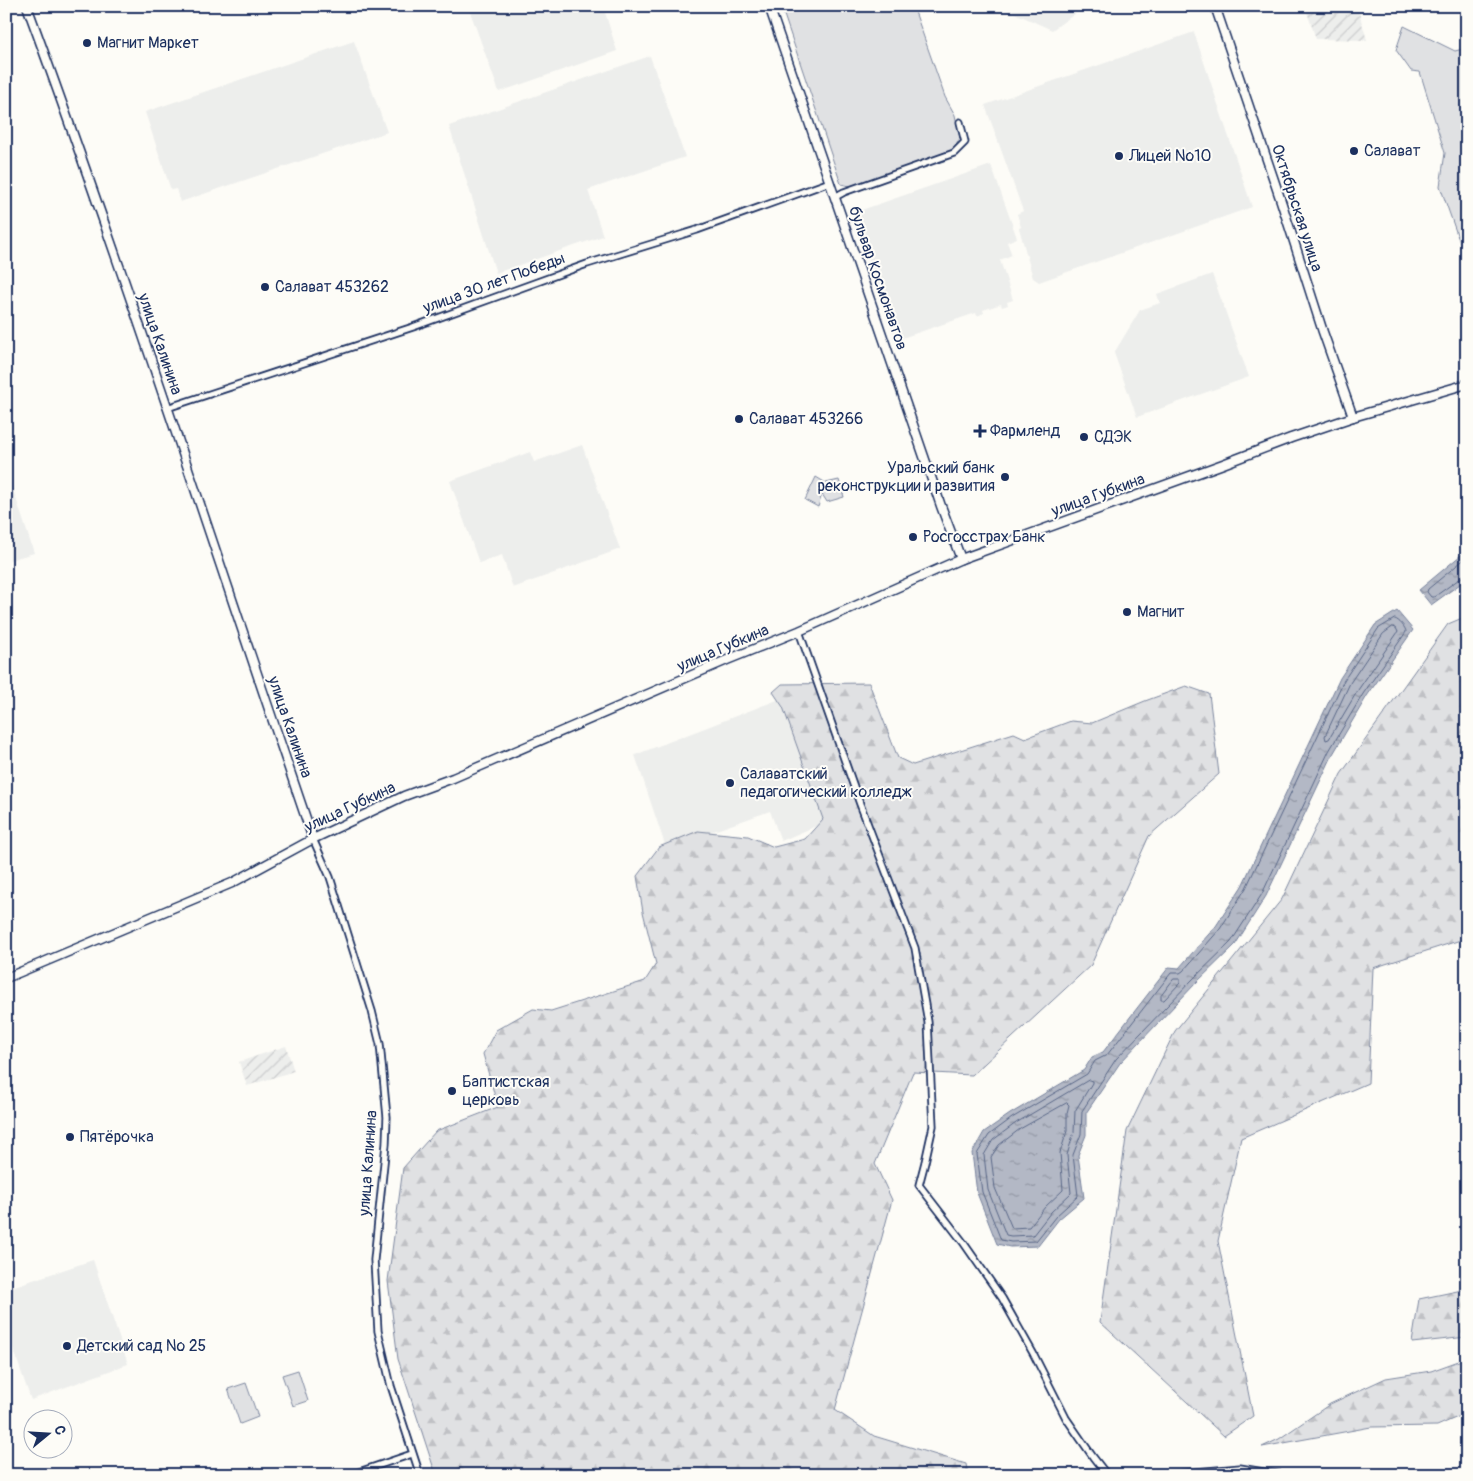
<svg xmlns="http://www.w3.org/2000/svg" width="1473" height="1481" font-family="Pangolin,sans-serif">
	<style>
		.built { fill: #edeeec }
		.industrial { fill: url(#industrial-furrows) }
		.forest { fill: url(#forest-firs); stroke: #7e88a0 }
		.green { fill: #e0e1e3; stroke: #7e88a0 }
		.water { fill: url(#water-ripples); stroke: #76819c }
		.lines { fill: none; stroke-linecap: round; stroke-linejoin: round }
		.shore { stroke: #586687; stroke-width: 1 }
		.street-casing { stroke: #1b2f5e; stroke-width: 9 }
		.secondary-casing { stroke: #1b2f5e; stroke-width: 11 }
		.street { stroke: #fdfcf7; stroke-width: 5.5 }
		.secondary { stroke: #fdfcf7; stroke-width: 8 }
		.poi-dot { fill: #1b2f5e; stroke: #fdfcf7; stroke-width: 2 }
		.labels { text-anchor: middle; dominant-baseline: central; stroke-width: 4; stroke-linejoin: round; paint-order: stroke }
		.poi-label { font-size: 16px; fill: #1b2f5e; stroke: #fdfcf7; text-anchor: start }
		.street-label { font-size: 16px; fill: #1b2f5e; stroke: #fdfcf7 }
	</style>
	<defs>
		<pattern id="industrial-furrows" width="10" height="10" patternUnits="userSpaceOnUse" patternTransform="scale(1.25)"><rect width="10" height="10" fill="#edeeec"/><path d="M-1 1l2-2M0 10L10 0M9 11l2-2" fill="none" stroke="#cbcccd"/></pattern>
		<pattern id="forest-firs" width="22" height="20" patternUnits="userSpaceOnUse" patternTransform="scale(1.25)"><rect width="22" height="20" fill="#e0e1e3"/><path d="M5 1l3.5 6h-7zM16 11l3.5 6h-7z" fill="#c0c1c5"/></pattern>
		<pattern id="water-ripples" width="26" height="14" patternUnits="userSpaceOnUse" patternTransform="scale(1.25)"><rect width="26" height="14" fill="#b3b8c5"/><path d="M2 4q2-2 4 0t4 0M15 11q2-2 4 0t4 0" fill="none" stroke="#9196a3"/></pattern>
	</defs>
	<rect width="100%" height="100%" fill="#fdfcf7"/>
	<filter id="ink" filterUnits="userSpaceOnUse"><feTurbulence type="fractalNoise" baseFrequency=".02" numOctaves="2"/><feDisplacementMap in="SourceGraphic" scale="10" xChannelSelector="R" yChannelSelector="G"/><feConvolveMatrix kernelMatrix="1 2 1 2 8 2 1 2 1" color-interpolation-filters="sRGB"/></filter>
	<g filter="url(#ink)">
		<!-- built -->
		<g class="built">
			<path d="M468,6H603L617,51L499,92Z"/>
			<path d="M1009,6H1086L1052,30L1010,11Z"/>
			<path d="M1194,32L1252,207L1039,282L1033,278L1019,228L1021,227L1017,214L1023,211L985,105Z"/>
			<path d="M354,41L387,132L180,202L176,189L171,190L145,112Z"/>
			<path d="M650,56L685,157L588,190L603,236L496,273L449,126Z"/>
			<path d="M991,165L1017,238L1007,242L1012,255L1000,260L1013,300L1007,302L1008,305L1002,307L1001,304L983,310L984,313L977,316L976,313L896,340L853,213Z"/>
			<path d="M1212,274L1249,377L1137,417L1114,353L1140,310L1160,303L1157,294Z"/>
			<path d="M582,445L620,549L513,588L502,555L479,563L450,481L530,452L534,462Z"/>
			<path d="M6,468L34,553L6,561Z"/>
			<path d="M785,697L828,821L781,841L770,811L666,848L635,755Z"/>
			<path d="M93,1260L128,1364L31,1400L6,1328V1289Z"/>
		</g>
		<!-- industrial -->
		<g class="industrial">
			<path d="M1305,6H1357L1367,40L1316,39Z"/>
			<path d="M286,1046L294,1071L247,1086L239,1062Z"/>
		</g>
		<!-- forest -->
		<g class="forest">
			<path d="M1467,616V938L1373,968L1368,1083L1241,1138L1218,1241L1253,1416L1224,1436L1100,1322L1127,1131L1175,1031L1282,899L1341,774L1448,624Z"/>
			<path d="M869,683L898,758L913,765L1014,733L1025,738L1071,721L1092,723L1145,701L1186,686L1209,694L1219,774L1149,836L1091,965L972,1075L913,1072L875,1164L892,1200L835,1410L874,1436L966,1464L968,1475H436L398,1359L388,1281L403,1168L436,1131L498,1107L483,1054L496,1030L533,1009L551,1011L645,981L656,964L643,912L637,876L659,847L698,831L748,836L774,847L805,839L823,819L783,707L773,692L782,684Z"/>
			<path d="M1467,1289V1337L1412,1343L1419,1299Z"/>
			<path d="M1467,1358V1413L1437,1426L1371,1427L1262,1447L1279,1439L1330,1404L1386,1378L1431,1371Z"/>
		</g>
		<!-- green -->
		<g class="green">
			<path d="M781,6H913L945,97L955,115L960,138L954,149L854,187L841,184Z"/>
			<path d="M1404,26L1455,51L1467,48V263L1440,186L1445,153L1420,72L1411,71L1396,50Z"/>
			<path d="M816,477L826,483L839,480L844,497L827,502L822,494L818,507L805,500Z"/>
			<path d="M298,1370L308,1401L293,1406L282,1375Z"/>
			<path d="M246,1383L258,1417L240,1424L228,1389Z"/>
		</g>
		<!-- water -->
		<g class="water">
			<path d="M1467,550V579L1431,605L1419,590Z"/>
			<path d="M1397,611L1413,630L1367,696L1333,754L1266,896L1235,945L1196,983L1120,1063L1086,1113V1135L1078,1155L1084,1198L1059,1219L1038,1246L1010,1247L997,1244L977,1193L972,1153L984,1132L1010,1114L1084,1070L1092,1057L1103,1052L1169,967L1179,968L1216,926L1242,886L1340,678L1375,625Z"/>
		</g>
		<g class="lines">
			<!-- shore -->
			<g class="shore">
				<path d="M1467,557L1428,589L1427,592L1431,597H1434L1462,577L1467,576"/>
				<path d="M1395,619C1399,620 1406,628 1406,632L1363,694L1329,751L1262,894L1231,942L1192,980L1116,1059L1082,1111L1081,1134L1073,1155L1078,1196L1056,1216L1036,1241L1011,1242L1001,1240L982,1192L977,1154L989,1135L1012,1118L1087,1074L1095,1061L1107,1055L1171,973H1180L1183,971L1220,929L1246,888L1344,680L1378,629Z"/>
				<path d="M1393,627L1396,628L1398,632L1358,690L1329,739L1326,740L1325,736L1350,683L1383,634Z"/>
				<path d="M1174,979H1180V983L1164,1000H1161V996Z"/>
				<path d="M1089,1080L1092,1081V1083L1075,1111L1074,1132L1067,1155L1071,1193L1051,1212L1033,1235L1011,1236L1006,1235L988,1190L984,1155L993,1140L1016,1123Z"/>
				<path d="M1067,1103L1069,1105L1067,1113V1131L1060,1153L1063,1190L1045,1207L1029,1227L1012,1228L995,1188L991,1157L999,1145L1020,1129Z"/>
			</g>
			<defs>
				<g id="street">
					<path d="M835,197L844,192L954,153L965,142L960,122"/>
					<path d="M167,408L413,327L587,264L697,230L830,182"/>
					<path d="M799,631L860,804L915,948L928,1022L933,1126L925,1162L919,1185L963,1242L1002,1298L1033,1353L1066,1418L1093,1457L1107,1475"/>
					<path d="M313,839L330,877L372,1011L380,1044L387,1117L386,1144L374,1260L378,1331L391,1386L420,1475"/>
					<path d="M350,1475L412,1454"/>
					<path d="M1162,1475L1240,1468L1283,1475"/>
				</g>
				<g id="secondary">
					<path d="M27,6C128,282 218,561 313,839"/>
					<path d="M769,6L941,506L961,559"/>
					<path d="M1215,6L1281,201L1323,332L1353,417"/>
					<path d="M6,978L232,883L313,839L404,796L453,778L727,660L799,631L961,559L1223,464L1291,438L1353,417L1467,384"/>
				</g>
			</defs>
			<!-- street casing -->
			<use href="#street" class="street-casing"/>
			<!-- secondary casing -->
			<use href="#secondary" class="secondary-casing"/>
			<!-- street -->
			<use href="#street" class="street"/>
			<!-- secondary -->
			<use href="#secondary" class="secondary"/>
		</g>
	</g>
	<!-- markers -->
	<g class="poi-dot">
		<circle cx="87" cy="43" r="5"/>
		<circle cx="1354" cy="151" r="5"/>
		<circle cx="1119" cy="156" r="5"/>
		<circle cx="265" cy="287" r="5"/>
		<circle cx="739" cy="419" r="5"/>
		<path d="M977.5 423.5h5v5h5v5h-5v5h-5v-5h-5v-5h5z"/>
		<circle cx="1084" cy="437" r="5"/>
		<circle cx="1005" cy="477" r="5"/>
		<circle cx="913" cy="537" r="5"/>
		<circle cx="1127" cy="612" r="5"/>
		<circle cx="730" cy="783" r="5"/>
		<circle cx="452" cy="1091" r="5"/>
		<circle cx="70" cy="1137" r="5"/>
		<circle cx="67" cy="1346" r="5"/>
	</g>
	<g class="labels">
		<!-- poi labels -->
		<g class="poi-label">
			<text x="97" y="43">Магнит Маркет</text>
			<text x="1364" y="151">Салават</text>
			<text x="1129" y="156">Лицей №10</text>
			<text x="275" y="287">Салават 453262</text>
			<text x="749" y="419">Салават 453266</text>
			<text x="990" y="431">Фармленд</text>
			<text x="1094" y="437">СДЭК</text>
			<text x="995" y="468" text-anchor="end">Уральский банк<tspan x="995" dy="18">реконструкции и развития</tspan></text>
			<text x="923" y="537">Росгосстрах Банк</text>
			<text x="1137" y="612">Магнит</text>
			<text x="740" y="774">Салаватский<tspan x="740" dy="18">педагогический колледж</tspan></text>
			<text x="462" y="1082">Баптистская<tspan x="462" dy="18">церковь</tspan></text>
			<text x="80" y="1137">Пятёрочка</text>
			<text x="77" y="1346">Детский сад № 25</text>
		</g>
		<!-- street labels -->
		<g class="street-label">
			<text transform="translate(1297 208) rotate(72)">Октябрьская улица</text>
			<text transform="translate(878 278) rotate(71)">бульвар Космонавтов</text>
			<text transform="translate(494 283) rotate(-20)">улица 30 лет Победы</text>
			<text transform="translate(160 344) rotate(71)">улица Калинина</text>
			<text transform="translate(1098 495) rotate(-20)">улица Губкина</text>
			<text transform="translate(723 648) rotate(-23)">улица Губкина</text>
			<text transform="translate(290 727) rotate(71)">улица Калинина</text>
			<text transform="translate(350 807) rotate(-25)">улица Губкина</text>
			<text transform="translate(368 1163) rotate(-86)">улица Калинина</text>
		</g>
	</g>
	<!-- margin -->
	<rect width="1473" height="1481" fill="none" stroke="#fdfcf7" stroke-width="25"/>
	<rect x="12" y="12" width="1448" height="1456" fill="none" stroke="#1b2f5e" stroke-width="2" filter="url(#ink)"/>
	<!-- north arrow -->
	<g transform="translate(48 1434) rotate(72)"><circle r="24" fill="#fdfcf7" stroke="#a3aaba"/>
	<path d="M0-4L9 19L0 12L-9 19Z" fill="#1b2f5e"/>
	<text y="-8" font-size="14" font-weight="bold" text-anchor="middle" fill="#1b2f5e">С</text>
	</g>
</svg>
